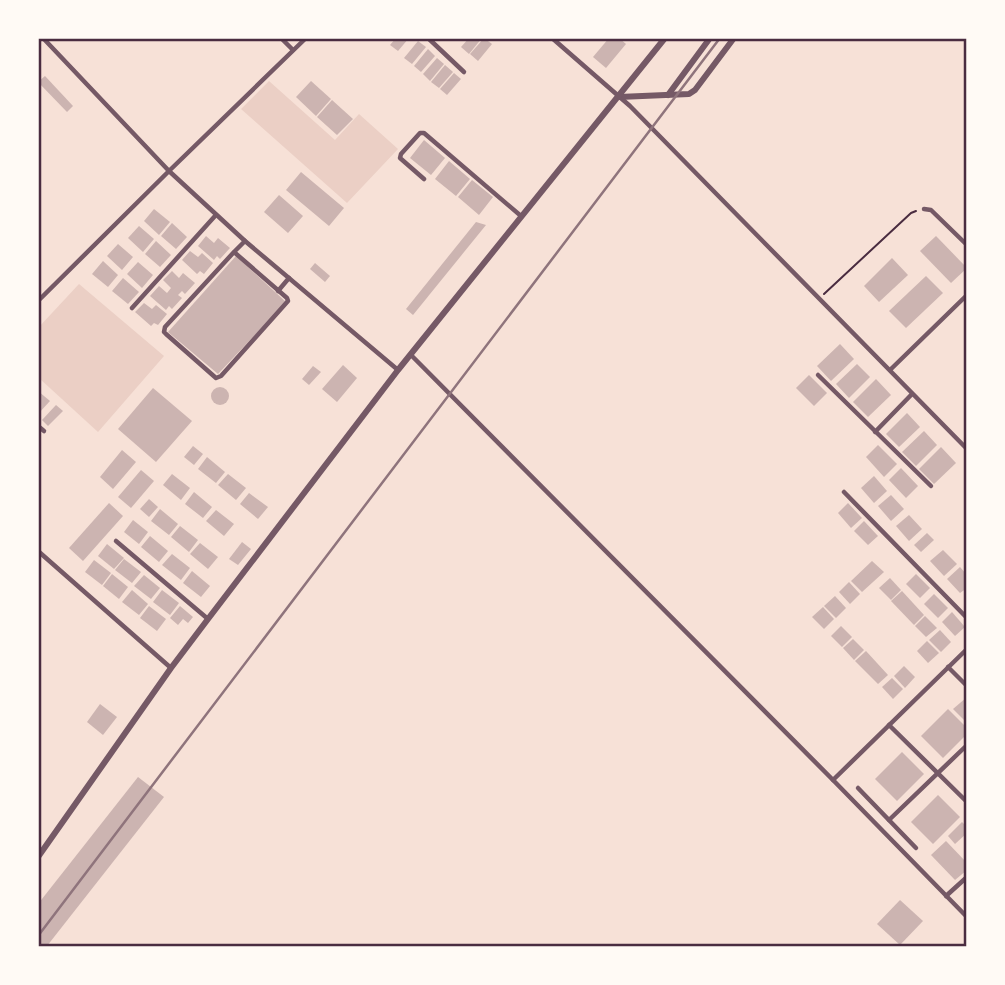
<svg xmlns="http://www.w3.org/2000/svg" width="1005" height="985" font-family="'DM Sans',sans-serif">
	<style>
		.green { fill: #ebcfc5 }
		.building { fill: #ccb4b1 }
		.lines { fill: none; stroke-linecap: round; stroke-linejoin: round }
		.path { stroke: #4a2c40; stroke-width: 2 }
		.minor { stroke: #755966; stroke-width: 4.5 }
		.tertiary { stroke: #755966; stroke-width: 6 }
		.rail { stroke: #8f747c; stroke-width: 2.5 }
		.neatline { fill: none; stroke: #4a2c40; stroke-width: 2.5 }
	</style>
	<rect width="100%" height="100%" fill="#f7e1d7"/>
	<!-- green -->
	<g class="green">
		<path d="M269,81L335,140L359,114L398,149L347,203L241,109Z"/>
		<path d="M79,284L164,356L98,432L39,378V327Z"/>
	</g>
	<!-- building -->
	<g class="building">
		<path d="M396,38H409L398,51L390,45Z"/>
		<path d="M469,38H482L469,54L461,47Z"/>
		<path d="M484,38L492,44L478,61L470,54Z"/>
		<path d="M609,38H619L626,44L606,68L593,57Z"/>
		<path d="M418,41L426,47L412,64L404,58Z"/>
		<path d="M428,49L435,56L421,72L414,66Z"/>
		<path d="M437,58L444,64L430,81L423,74Z"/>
		<path d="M445,65L453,72L439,88L431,82Z"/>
		<path d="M454,73L461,79L447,95L440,89Z"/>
		<path d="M45,76L73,106L67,112L38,82Z"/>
		<path d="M311,81L331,99L316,116L296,97Z"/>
		<path d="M332,100L353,119L337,135L317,117Z"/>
		<path d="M424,140L445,158L431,175L410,158Z"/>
		<path d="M449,161L470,179L456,196L435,179Z"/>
		<path d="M301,172L344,208L329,226L286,190Z"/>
		<path d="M472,180L493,197L479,215L458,197Z"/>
		<path d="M279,195L303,216L288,233L264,212Z"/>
		<path d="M154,209L170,222L159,235L144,221Z"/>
		<path d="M476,222L486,225L413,315L406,309Z"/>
		<path d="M172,223L187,237L176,249L161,236Z"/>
		<path d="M139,226L154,239L143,252L128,238Z"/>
		<path d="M206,236L214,243L218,238L230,248L220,259L217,256L214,260L198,246Z"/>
		<path d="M936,236L967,268L951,283L920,251Z"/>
		<path d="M156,241L171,255L160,267L145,254Z"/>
		<path d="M118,244L133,257L122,270L107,256Z"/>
		<path d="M190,251L198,257L202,253L213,263L204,274L200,271L197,274L182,260Z"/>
		<path d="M236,256L286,302L218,374L168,332Z"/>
		<path d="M892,258L908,275L879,302L864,286Z"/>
		<path d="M103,261L118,275L108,287L92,274Z"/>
		<path d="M138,262L153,275L142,288L127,274Z"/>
		<path d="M315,263L330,276L325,282L310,269Z"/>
		<path d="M172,271L179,278L183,273L195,283L185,294L182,291L178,295L182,298L172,309L169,306L166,310L150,296L159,286L167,293L171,288L163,280Z"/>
		<path d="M926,276L943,293L906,328L889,311Z"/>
		<path d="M123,278L139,292L128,304L112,291Z"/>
		<path d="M144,303L152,309L156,305L167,314L158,325L154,323L151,326L135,312Z"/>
		<path d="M840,344L854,359L831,381L817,366Z"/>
		<path d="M857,364L870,377L849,398L836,384Z"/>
		<path d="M343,365L357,378L337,402L322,389Z"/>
		<path d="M313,366L321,372L309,385L302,379Z"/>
		<path d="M809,375L827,393L814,406L796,388Z"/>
		<path d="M876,379L891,395L868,417L853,402Z"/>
		<circle cx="220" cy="396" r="9"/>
		<path d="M153,388L192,421L156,462L118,429Z"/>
		<path d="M38,391L50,401L38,414Z"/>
		<path d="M56,405L63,411L48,426L42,420Z"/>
		<path d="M907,413L920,427L899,447L886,434Z"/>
		<path d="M924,431L937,445L916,466L902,452Z"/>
		<path d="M878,445L897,464L884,477L866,457Z"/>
		<path d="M193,446L203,454L194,465L184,457Z"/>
		<path d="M941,447L956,463L934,484L919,469Z"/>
		<path d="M122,450L136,462L113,489L100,477Z"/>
		<path d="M207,457L225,472L216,483L198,469Z"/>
		<path d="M901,468L918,486L906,498L889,480Z"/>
		<path d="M141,470L154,481L131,508L118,497Z"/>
		<path d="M172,474L190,488L181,500L163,485Z"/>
		<path d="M228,474L246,488L236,500L218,485Z"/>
		<path d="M874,476L887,491L874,503L861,488Z"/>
		<path d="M194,492L212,507L203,518L185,504Z"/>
		<path d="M249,493L268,507L258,519L240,504Z"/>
		<path d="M891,495L904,509L891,521L878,506Z"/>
		<path d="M149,499L158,507L149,517L140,509Z"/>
		<path d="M109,503L123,516L83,561L69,548Z"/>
		<path d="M848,503L862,518L851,528L838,513Z"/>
		<path d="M160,509L178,524L169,535L151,521Z"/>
		<path d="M216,510L234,524L224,536L206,521Z"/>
		<path d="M909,515L922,529L909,541L896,526Z"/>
		<path d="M133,520L148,532L139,544L124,532Z"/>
		<path d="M864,521L878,536L868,545L854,531Z"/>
		<path d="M180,526L198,540L189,552L171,537Z"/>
		<path d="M927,533L934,540L921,552L914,545Z"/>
		<path d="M150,536L168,551L159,562L141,547Z"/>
		<path d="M242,542L251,549L238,565L229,559Z"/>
		<path d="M200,543L218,557L208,569L190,554Z"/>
		<path d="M107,544L124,558L114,569L98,556Z"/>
		<path d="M943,550L957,564L944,576L930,561Z"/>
		<path d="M172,554L190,568L181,580L162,565Z"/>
		<path d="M124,559L141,572L132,583L115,570Z"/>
		<path d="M94,560L111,573L102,585L85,572Z"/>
		<path d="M872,561L884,572L862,592L851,581Z"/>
		<path d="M960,567L967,575V588L960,593L947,579Z"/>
		<path d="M192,571L210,586L201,597L183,583Z"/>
		<path d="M112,574L128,587L119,599L103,586Z"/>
		<path d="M916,574L930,588L920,598L906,584Z"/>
		<path d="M144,575L160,588L151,599L134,586Z"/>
		<path d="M890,578L901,590L891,600L879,588Z"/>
		<path d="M849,582L860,594L850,604L839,592Z"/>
		<path d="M132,590L148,604L139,615L122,602Z"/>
		<path d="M162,590L179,603L170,615L153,602Z"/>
		<path d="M902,591L924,615L914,625L891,601Z"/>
		<path d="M934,594L948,608L938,618L924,604Z"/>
		<path d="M835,596L846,608L836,618L824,606Z"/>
		<path d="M149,606L166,619L157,631L140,618Z"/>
		<path d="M180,606L193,617L188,623L183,619L178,625L170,618Z"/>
		<path d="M823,607L834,619L824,629L812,617Z"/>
		<path d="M952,612L965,627L955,636L942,622Z"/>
		<path d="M925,616L937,628L926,637L915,626Z"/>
		<path d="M841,626L852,637L842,647L831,636Z"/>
		<path d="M940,630L951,642L941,652L929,640Z"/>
		<path d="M853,639L864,650L854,660L843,648Z"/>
		<path d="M927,641L939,653L928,663L917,651Z"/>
		<path d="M866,651L888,675L878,684L855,661Z"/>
		<path d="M904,666L915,677L905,688L894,676Z"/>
		<path d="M892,678L903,689L893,699L882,687Z"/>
		<path d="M967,697V723L953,709Z"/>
		<path d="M100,704L117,717L103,735L87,722Z"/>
		<path d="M948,709L967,728V734L943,758L921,736Z"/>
		<path d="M902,752L924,774L897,801L875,779Z"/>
		<path d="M138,777L164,797L47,946H38V904Z"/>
		<path d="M938,795L960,817L933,844L911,822Z"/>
		<path d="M962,822L967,827V833L955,844L948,836Z"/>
		<path d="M946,841L967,863V870L955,880L931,855Z"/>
		<path d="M900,900L923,921L900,945L877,924Z"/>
	</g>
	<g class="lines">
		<!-- path -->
		<path class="path" d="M824,294L911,213L916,211"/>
		<!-- minor -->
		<g class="minor">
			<path d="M281,38L293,50"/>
			<path d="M306,38L169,171L245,241L398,370"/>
			<path d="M428,38L464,72"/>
			<path d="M552,38L630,106L967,449"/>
			<path d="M424,179L400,158L401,154L420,133H424L521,216"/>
			<path d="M924,209L931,210L967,245"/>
			<path d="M234,252L287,298L288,301L221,376L216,378L166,334L164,332L165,327L234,252L245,241"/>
			<path d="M278,291L289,278"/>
			<path d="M38,301L169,171L43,38"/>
			<path d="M132,308L215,216"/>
			<path d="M411,355L833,780L967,917"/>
			<path d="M890,370L967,295"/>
			<path d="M818,375L931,486"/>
			<path d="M38,426L44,431"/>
			<path d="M875,432L912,394"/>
			<path d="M844,492L967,618"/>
			<path d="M116,541L208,619"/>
			<path d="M38,551L171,668"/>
			<path d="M948,667L967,686"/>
			<path d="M889,725L967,802"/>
			<path d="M833,780L967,649"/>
			<path d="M858,788L916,848"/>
			<path d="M889,820L965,747"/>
			<path d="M946,896L967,877"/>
		</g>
		<!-- tertiary -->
		<g class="tertiary">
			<path d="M668,95L710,38"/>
			<path d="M619,97L689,94L695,90L734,38"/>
			<path d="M38,857L171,668L208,619L398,370L665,38"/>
		</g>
		<!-- rail -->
		<path class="rail" d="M38,936L720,38"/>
	</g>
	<!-- border -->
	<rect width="1005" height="985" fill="none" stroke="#fffaf5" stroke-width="80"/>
	<rect x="40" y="40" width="925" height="905" class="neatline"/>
</svg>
